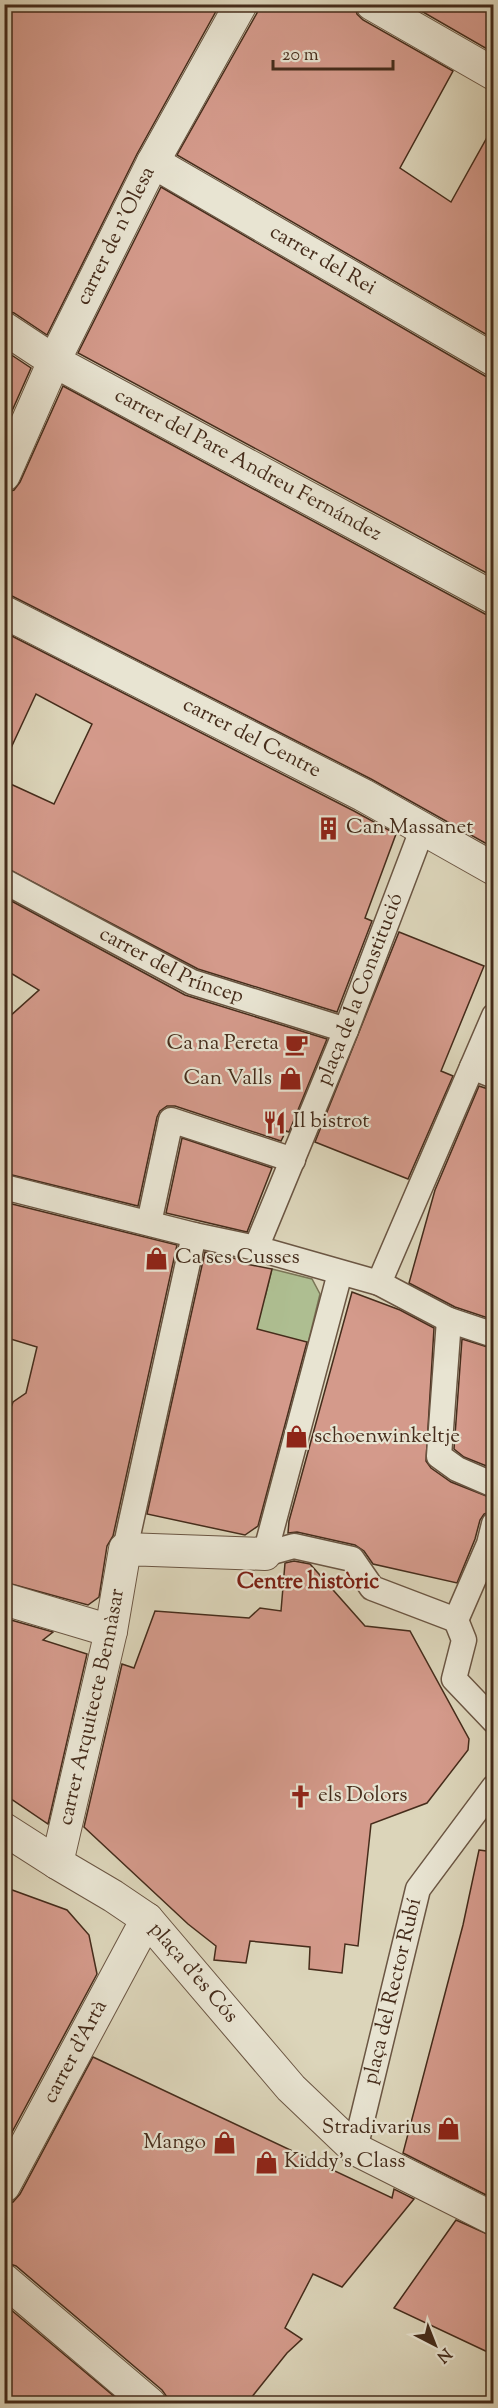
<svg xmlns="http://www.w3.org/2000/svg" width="498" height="2408" font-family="'Sorts Mill Goudy',serif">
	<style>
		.green { fill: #aebe91; stroke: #7a7556; stroke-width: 1.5 }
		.building { fill: #d49a8b; stroke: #452c1b; stroke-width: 1.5 }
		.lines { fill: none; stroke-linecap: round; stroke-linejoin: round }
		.pedestrian-casing { stroke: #6b5643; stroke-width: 27 }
		.minor-casing { stroke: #6b5643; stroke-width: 34 }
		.pedestrian { stroke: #e8e4d2; stroke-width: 24 }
		.minor { stroke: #e8e4d2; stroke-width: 32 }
		.labels { text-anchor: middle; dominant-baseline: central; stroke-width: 4.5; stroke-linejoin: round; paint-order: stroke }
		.street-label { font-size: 21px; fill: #452c1b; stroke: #e8e4d2 }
		.poi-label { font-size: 21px; fill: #452c1b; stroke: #e8e4d2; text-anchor: start }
		.neighbourhood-label { font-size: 22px; font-weight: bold; fill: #7a1f14; stroke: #e8e4d2 }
	</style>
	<rect width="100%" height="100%" fill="#dcd5ba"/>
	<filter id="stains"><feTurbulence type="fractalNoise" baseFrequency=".00333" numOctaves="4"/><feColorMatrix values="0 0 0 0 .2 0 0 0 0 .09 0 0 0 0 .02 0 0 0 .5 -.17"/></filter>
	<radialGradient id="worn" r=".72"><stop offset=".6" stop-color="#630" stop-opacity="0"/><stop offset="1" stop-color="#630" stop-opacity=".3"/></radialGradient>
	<!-- green -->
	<path class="green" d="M272,1269L312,1279L320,1294L308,1343L232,1324L265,1297Z"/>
	<!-- building -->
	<g class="building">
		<path d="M4,4H220L137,154L47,335L14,313L4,310Z"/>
		<path d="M259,4H354L357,14L363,20L453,71L400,168L451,202L494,125V339L177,155L257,13Z"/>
		<path d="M409,4H494V53Z"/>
		<path d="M161,187L485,376L494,378V577L78,353Z"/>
		<path d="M4,350L31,368L4,429Z"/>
		<path d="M63,386L485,614L494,616V848L371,779L12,596L4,594V493L14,490L20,482Z"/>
		<path d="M4,632L354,811L396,834L365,918L372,921L337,1012L198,969L4,867V781L54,804L92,724L36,694L4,763Z"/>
		<path d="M4,897L185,995L327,1039L289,1132L286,1131L281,1141L175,1106H167L160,1111L157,1117L138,1206L4,1173V1037L8,1018L39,990L4,969Z"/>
		<path d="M399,932L484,966L441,1071L453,1076L408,1179L315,1142Z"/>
		<path d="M479,1086L494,1091V1320L455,1307L409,1283L435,1190Z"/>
		<path d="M182,1138L272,1168L247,1232L166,1213Z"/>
		<path d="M4,1202L177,1245L113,1536L107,1546L99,1597L88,1605L4,1582V1427L13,1402L26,1393L37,1347L4,1337Z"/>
		<path d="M205,1252L242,1260L241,1263L272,1269L257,1329L307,1342L258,1526L245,1535L147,1514Z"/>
		<path d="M352,1292L400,1310L434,1328L426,1461L431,1468L451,1482L494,1499V1510L484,1514L480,1520L475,1539L457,1583L373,1564L364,1551L355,1545L297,1532L288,1533L289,1521Z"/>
		<path d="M462,1339L494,1349V1469L464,1457L454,1449Z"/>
		<path d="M294,1561L310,1564L365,1626L410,1631L469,1739L468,1750L427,1803L371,1824L358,1946L345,1944L342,1973L309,1969L310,1947L250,1941L246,1963L214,1960L216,1946L188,1924L84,1827L122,1664L134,1668L155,1611L249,1618L260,1608L281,1611L285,1563Z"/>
		<path d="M4,1618L53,1632L43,1640L87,1654L48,1824L4,1794Z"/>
		<path d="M479,1850L494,1852V2199L403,2153L463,1925Z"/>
		<path d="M4,1887L67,1910L89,1935L97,1974L4,2147Z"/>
		<path d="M93,2057L392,2198L394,2189L414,2199L342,2287L313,2274L285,2328L302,2339L287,2353L247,2403H167V2397L162,2390L16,2266L4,2262V2204L13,2202L20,2194Z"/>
		<path d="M456,2220L494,2237V2355L394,2308Z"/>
		<path d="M4,2304L122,2403H4Z"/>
	</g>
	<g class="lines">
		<defs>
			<g id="pedestrian">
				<path id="s1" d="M4,881L192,982L346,1030"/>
				<path d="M472,1067L494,1076"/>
				<path d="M4,1187L194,1235L256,1248L379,1283L449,1320L494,1335"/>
				<path d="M149,1223L171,1120L293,1160"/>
				<path id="s2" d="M256,1248L346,1030L422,830"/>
				<path d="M379,1283L494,1016"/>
				<path d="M449,1320L439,1456L457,1469L494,1485"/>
				<path d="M125,1549L194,1235"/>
				<path d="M265,1554L340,1273"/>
				<path d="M265,1554L294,1546L352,1559L372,1588L456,1620"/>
				<path d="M456,1620L464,1640L454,1679L494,1721"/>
				<path d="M456,1620L489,1544L494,1524"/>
				<path id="s3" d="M355,2149L418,1889L494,1787"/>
			</g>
			<g id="minor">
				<path d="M372,4L494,74"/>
				<path id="s4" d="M153,162L494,360"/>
				<path id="s5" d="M4,328L54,361L494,598"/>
				<path id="s6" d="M4,475L54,361L153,162L241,4"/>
				<path id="s7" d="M4,612L363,795L494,869"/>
				<path d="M4,1599L111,1631"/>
				<path id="s8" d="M4,1829L57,1863L113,1896L147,1919L291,2088L355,2149L494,2219"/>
				<path id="s9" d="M57,1863L111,1631L125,1549L265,1554"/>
				<path id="s10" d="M4,2186L147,1919"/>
				<path d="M4,2280L150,2404"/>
			</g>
		</defs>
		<!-- pedestrian casing -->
		<use href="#pedestrian" class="pedestrian-casing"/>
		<!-- minor casing -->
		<use href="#minor" class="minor-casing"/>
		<!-- pedestrian -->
		<use href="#pedestrian" class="pedestrian"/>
		<!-- minor -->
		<use href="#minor" class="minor"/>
	</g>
	<!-- icons -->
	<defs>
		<symbol id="building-bare" viewBox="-9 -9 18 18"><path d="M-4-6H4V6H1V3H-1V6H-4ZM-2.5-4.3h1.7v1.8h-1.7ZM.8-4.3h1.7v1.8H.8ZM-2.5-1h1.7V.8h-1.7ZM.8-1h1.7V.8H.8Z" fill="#8f2418" stroke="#e8e4d2" stroke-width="2.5" paint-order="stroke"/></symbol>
		<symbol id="cafe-bare" viewBox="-9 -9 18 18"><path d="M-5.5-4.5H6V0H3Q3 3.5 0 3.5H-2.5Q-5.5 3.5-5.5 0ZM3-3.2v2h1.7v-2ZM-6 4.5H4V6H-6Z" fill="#8f2418" stroke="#e8e4d2" stroke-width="2.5" paint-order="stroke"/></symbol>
		<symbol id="shop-bare" viewBox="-9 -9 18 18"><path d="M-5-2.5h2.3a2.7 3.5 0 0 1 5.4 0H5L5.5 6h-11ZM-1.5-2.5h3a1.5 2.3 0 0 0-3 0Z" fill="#8f2418" stroke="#e8e4d2" stroke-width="2.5" paint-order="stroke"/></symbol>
		<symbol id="restaurant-bare" viewBox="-9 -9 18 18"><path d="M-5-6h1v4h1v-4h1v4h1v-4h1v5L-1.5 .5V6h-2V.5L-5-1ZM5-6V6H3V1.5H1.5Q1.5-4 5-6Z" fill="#8f2418" stroke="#e8e4d2" stroke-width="2.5" paint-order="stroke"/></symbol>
		<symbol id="church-bare" viewBox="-9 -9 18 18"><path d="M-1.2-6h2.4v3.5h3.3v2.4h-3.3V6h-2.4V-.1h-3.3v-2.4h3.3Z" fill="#8f2418" stroke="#e8e4d2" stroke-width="2.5" paint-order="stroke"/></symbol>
	</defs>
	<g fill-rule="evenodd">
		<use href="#building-bare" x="312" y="812" width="33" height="33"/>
		<use href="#cafe-bare" x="280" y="1028" width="33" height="33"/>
		<use href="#shop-bare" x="274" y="1062" width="33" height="33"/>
		<use href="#restaurant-bare" x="258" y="1106" width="33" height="33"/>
		<use href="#shop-bare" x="140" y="1242" width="33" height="33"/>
		<use href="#shop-bare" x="280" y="1420" width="33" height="33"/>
		<use href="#church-bare" x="284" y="1780" width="33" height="33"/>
		<use href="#shop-bare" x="432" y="2112" width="33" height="33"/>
		<use href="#shop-bare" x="208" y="2126" width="33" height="33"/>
		<use href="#shop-bare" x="250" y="2146" width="33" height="33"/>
	</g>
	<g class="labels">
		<!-- street labels -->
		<g class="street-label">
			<text stroke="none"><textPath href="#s6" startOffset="264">carrer de n'Olesa</textPath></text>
			<text stroke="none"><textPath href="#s4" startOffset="196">carrer del Rei</textPath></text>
			<text stroke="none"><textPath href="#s5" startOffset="280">carrer del Pare Andreu Fernández</textPath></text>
			<text stroke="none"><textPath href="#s7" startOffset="278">carrer del Centre</textPath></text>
			<text stroke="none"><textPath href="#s1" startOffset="188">carrer del Príncep</textPath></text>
			<text stroke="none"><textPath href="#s2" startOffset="279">plaça de la Constitució</textPath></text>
			<text stroke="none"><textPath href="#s9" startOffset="160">carrer Arquitecte Bennàsar</textPath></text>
			<text stroke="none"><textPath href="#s8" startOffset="240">plaça d'es Cós</textPath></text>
			<text stroke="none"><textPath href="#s3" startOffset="162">plaça del Rector Rubí</textPath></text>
			<text stroke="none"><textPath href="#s10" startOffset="152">carrer d'Artà</textPath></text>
		</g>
		<!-- poi labels -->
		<g class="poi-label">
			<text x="346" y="828">Can Massanet</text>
			<text x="279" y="1044" text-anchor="end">Ca na Pereta</text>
			<text x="272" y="1079" text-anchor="end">Can Valls</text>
			<text x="293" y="1122">Il bistrot</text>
			<text x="175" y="1258">Ca ses Cusses</text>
			<text x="314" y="1437">schoenwinkeltje</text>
			<text x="318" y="1796">els Dolors</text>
			<text x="431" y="2128" text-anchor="end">Stradivarius</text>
			<text x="206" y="2143" text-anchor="end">Mango</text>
			<text x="284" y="2162">Kiddy's Class</text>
		</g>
		<!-- neighbourhood labels -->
		<g class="neighbourhood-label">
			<text x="308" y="1583">Centre històric</text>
		</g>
	</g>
	<!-- margin -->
	<rect width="498" height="2408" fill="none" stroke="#dcd5ba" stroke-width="24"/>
	<rect x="6" y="6" width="486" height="2396" fill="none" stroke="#452c1b" stroke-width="3"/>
	<rect x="12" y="12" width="474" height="2384" fill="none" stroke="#452c1b" stroke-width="1.5"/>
	<!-- north arrow -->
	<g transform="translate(435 2345) rotate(138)" stroke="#e8e4d2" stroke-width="4.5" paint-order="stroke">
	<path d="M0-4.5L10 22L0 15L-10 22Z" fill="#452c1b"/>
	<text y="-9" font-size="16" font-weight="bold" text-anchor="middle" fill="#452c1b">N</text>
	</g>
	<!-- scale -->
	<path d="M273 60v9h120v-9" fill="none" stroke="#452c1b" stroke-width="3"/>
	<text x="282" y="60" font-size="18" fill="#452c1b" stroke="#e8e4d2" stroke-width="4.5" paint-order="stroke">20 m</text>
	<rect width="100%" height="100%" filter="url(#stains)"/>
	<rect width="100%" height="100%" fill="url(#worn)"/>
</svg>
